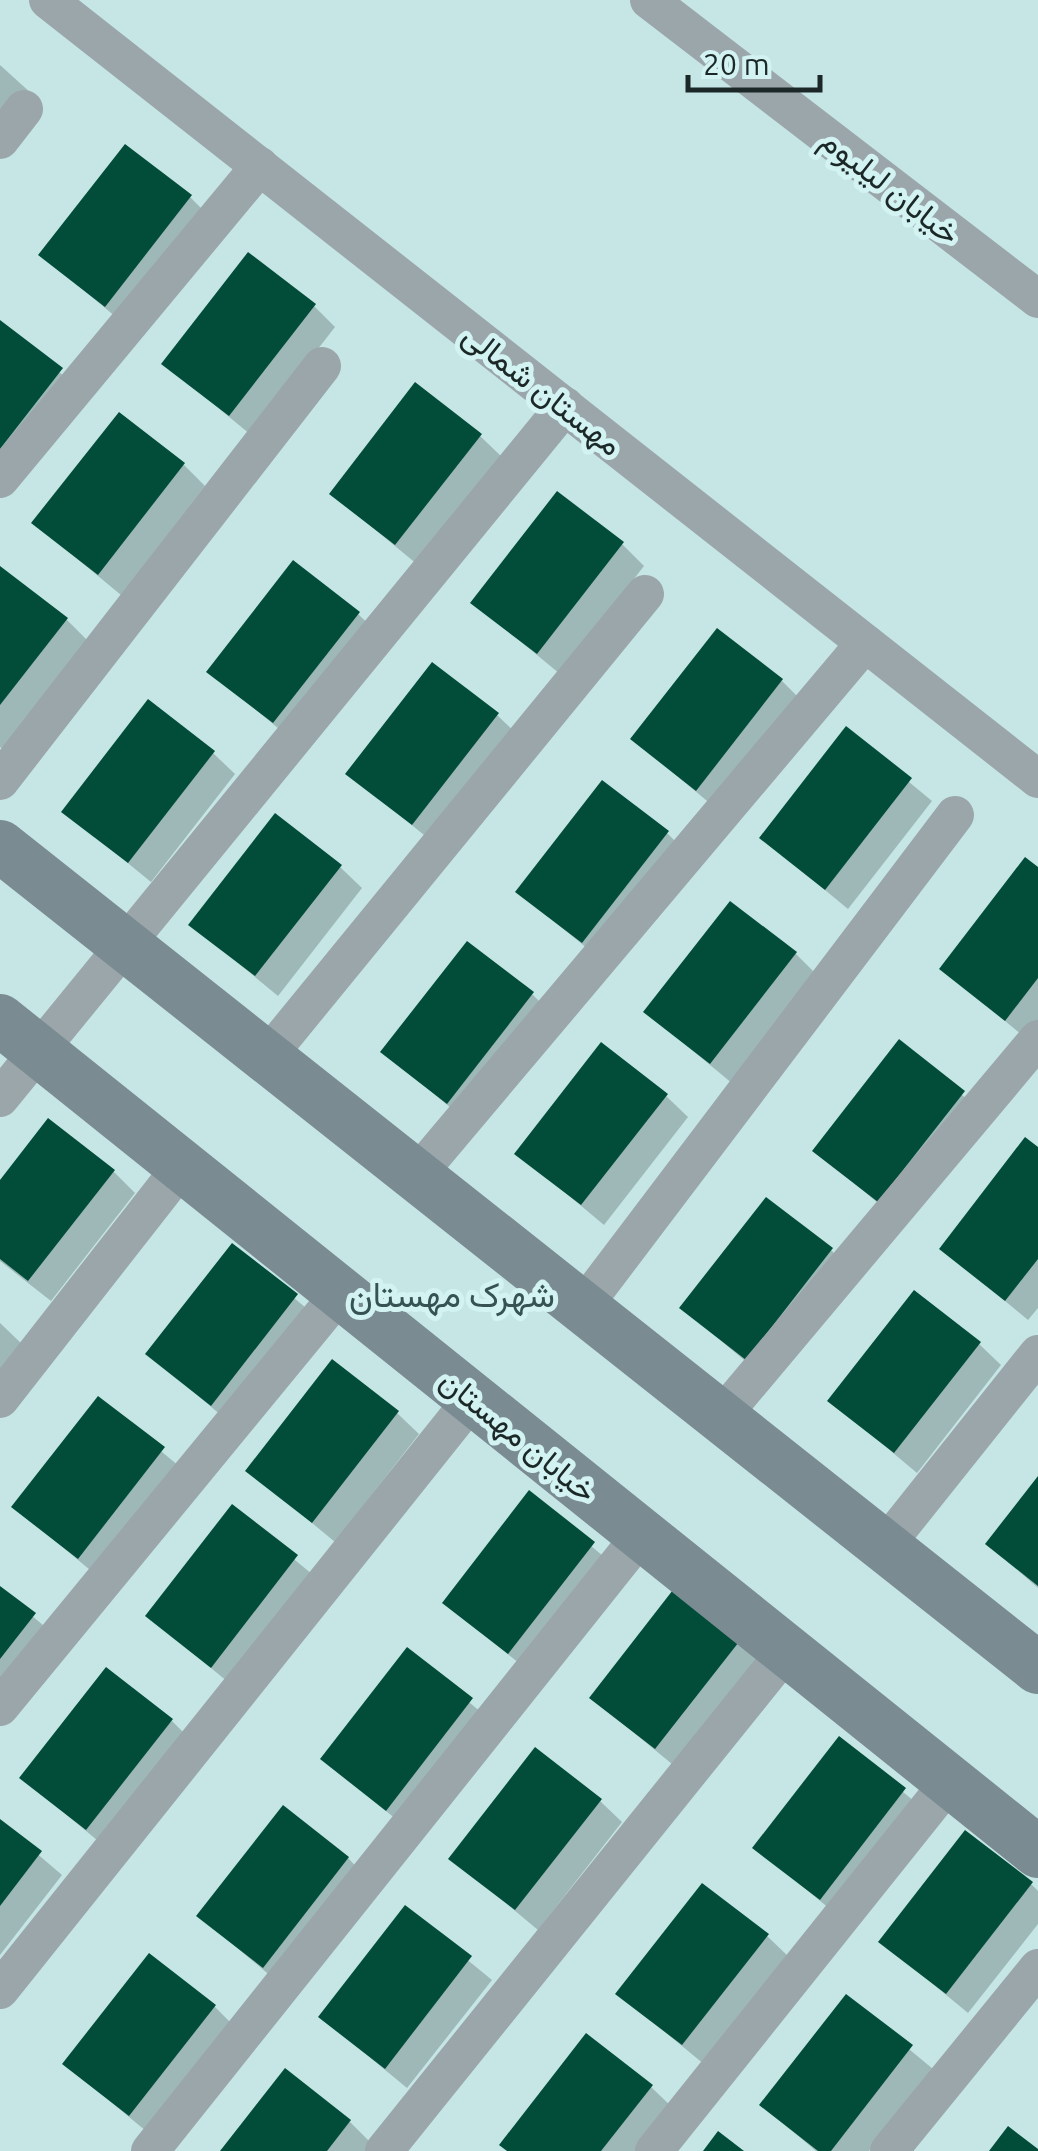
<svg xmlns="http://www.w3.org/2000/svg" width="1038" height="2151" font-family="Ubuntu,Vazirmatn,sans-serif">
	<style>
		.shadow { fill: #0003 }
		.building { fill: #024d3a }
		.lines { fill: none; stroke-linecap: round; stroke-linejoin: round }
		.street { stroke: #9ba6ab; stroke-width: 38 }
		.secondary { stroke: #7a8b92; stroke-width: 52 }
		.labels { text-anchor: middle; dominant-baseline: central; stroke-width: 10; stroke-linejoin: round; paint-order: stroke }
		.street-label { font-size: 32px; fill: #1c2828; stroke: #d3f3f3 }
		.neighbourhood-label { font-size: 35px; fill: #365252; stroke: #d3f3f3 }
	</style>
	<rect width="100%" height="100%" fill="#c6e6e6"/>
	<!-- shadow -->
	<g class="shadow">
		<path d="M0,65L32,94L0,135Z"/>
		<path d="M190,197L212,219L128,327L41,255Z"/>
		<path d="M314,306L335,327L251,435L165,364Z"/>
		<path d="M0,323L83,392L0,497Z"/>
		<path d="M480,436L502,457L418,565L332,494Z"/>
		<path d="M184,465L205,486L121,595L34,523Z"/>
		<path d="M622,544L644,566L560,674L474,603Z"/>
		<path d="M0,572L66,619L88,641L4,750L0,747Z"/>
		<path d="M358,614L380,635L296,743L209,671Z"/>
		<path d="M782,681L803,702L719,811L633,739Z"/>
		<path d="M497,715L519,736L435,844L348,773Z"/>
		<path d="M846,730L932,801L848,909L762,838Z"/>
		<path d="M213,753L235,774L151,882L64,811Z"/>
		<path d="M667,833L689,855L604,962L518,892Z"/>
		<path d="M340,867L362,888L278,996L191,924Z"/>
		<path d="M1038,870V1027L1028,1040L942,969Z"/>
		<path d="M795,953L817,975L733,1084L646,1012Z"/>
		<path d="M532,994L554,1016L470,1124L384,1052Z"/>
		<path d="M899,1043L985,1114L901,1222L815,1151Z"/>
		<path d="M666,1096L688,1117L604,1225L518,1153Z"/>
		<path d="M1038,1150V1308L1028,1320L942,1249Z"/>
		<path d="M113,1171L135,1193L51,1301L0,1261V1184Z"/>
		<path d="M232,1246L318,1318L234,1426L148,1354Z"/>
		<path d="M831,1250L852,1272L768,1380L682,1308Z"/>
		<path d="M0,1323L23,1345L0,1375Z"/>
		<path d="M979,1344L1001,1365L917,1473L831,1401Z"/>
		<path d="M98,1399L185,1471L101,1579L14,1507Z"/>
		<path d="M397,1413L419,1434L335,1542L249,1471Z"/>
		<path d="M1038,1480V1588L988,1544Z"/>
		<path d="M529,1494L615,1566L531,1673L445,1603Z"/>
		<path d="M232,1508L318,1579L234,1687L148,1616Z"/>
		<path d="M0,1589L56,1636L0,1708Z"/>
		<path d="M676,1589L762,1661L678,1769L592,1698Z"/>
		<path d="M407,1651L493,1722L409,1830L323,1759Z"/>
		<path d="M172,1721L193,1742L109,1850L22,1778Z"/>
		<path d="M840,1740L926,1811L842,1919L756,1848Z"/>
		<path d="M600,1801L622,1822L538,1930L452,1858Z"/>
		<path d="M0,1822L62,1875L0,1955Z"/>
		<path d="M348,1858L369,1880L285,1988L199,1916Z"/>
		<path d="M1031,1884L1038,1891V1924L968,2013L882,1942Z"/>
		<path d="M405,1909L492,1980L407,2088L321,2017Z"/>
		<path d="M767,1936L789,1957L705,2065L619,1994Z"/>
		<path d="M846,1997L933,2069L869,2151H816L762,2105Z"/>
		<path d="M214,2006L236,2028L152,2136L65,2064Z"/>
		<path d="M651,2087L673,2108L639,2151H509Z"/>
		<path d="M350,2122L371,2143L365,2151H223Z"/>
	</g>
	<!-- building -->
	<g class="building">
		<path d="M125,144L192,195L105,307L38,255Z"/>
		<path d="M248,252L316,304L229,416L161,364Z"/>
		<path d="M0,320L63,368L0,449Z"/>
		<path d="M415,382L482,434L395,545L329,494Z"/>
		<path d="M119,412L185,463L98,575L31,523Z"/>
		<path d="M557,491L624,542L537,654L470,603Z"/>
		<path d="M293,560L360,612L273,723L206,672Z"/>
		<path d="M0,566L68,618L0,705Z"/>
		<path d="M717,628L783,679L696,791L630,739Z"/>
		<path d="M432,662L499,713L412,825L345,774Z"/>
		<path d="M148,699L215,751L128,863L61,812Z"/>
		<path d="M846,726L912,778L825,890L759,838Z"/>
		<path d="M602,780L669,831L582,943L515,892Z"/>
		<path d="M275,813L342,865L255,976L188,925Z"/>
		<path d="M1025,857L1038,867V978L1005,1021L939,969Z"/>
		<path d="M730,901L797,952L710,1064L643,1012Z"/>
		<path d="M467,941L534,992L447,1104L380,1052Z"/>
		<path d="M899,1039L965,1091L878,1202L812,1151Z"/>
		<path d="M601,1042L668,1094L581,1205L514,1154Z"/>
		<path d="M48,1118L115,1170L28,1281L0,1259V1180Z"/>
		<path d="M1025,1137L1038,1147V1259L1005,1301L939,1249Z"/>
		<path d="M766,1197L833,1248L746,1360L679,1308Z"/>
		<path d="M232,1243L298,1294L211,1406L145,1354Z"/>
		<path d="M914,1290L981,1342L894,1453L827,1401Z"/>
		<path d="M332,1359L399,1411L312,1523L245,1471Z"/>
		<path d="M98,1396L165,1447L78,1559L11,1507Z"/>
		<path d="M1038,1476V1586L985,1544Z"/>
		<path d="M529,1490L595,1542L508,1654L442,1603Z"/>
		<path d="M232,1504L298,1555L211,1668L145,1616Z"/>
		<path d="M0,1586L36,1613L0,1659Z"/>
		<path d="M676,1586L742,1638L655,1749L589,1698Z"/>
		<path d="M407,1647L473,1698L386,1811L320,1759Z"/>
		<path d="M106,1667L173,1719L86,1830L19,1778Z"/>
		<path d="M839,1736L906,1788L820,1900L752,1848Z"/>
		<path d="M535,1747L602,1799L515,1910L448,1859Z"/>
		<path d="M283,1805L349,1857L263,1968L196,1916Z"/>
		<path d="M0,1819L42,1851L0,1906Z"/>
		<path d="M965,1830L1033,1882L946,1994L878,1942Z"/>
		<path d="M702,1883L769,1934L682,2045L615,1994Z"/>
		<path d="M405,1905L472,1956L385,2069L318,2017Z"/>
		<path d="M149,1953L216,2005L129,2116L62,2064Z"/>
		<path d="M846,1994L913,2045L831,2151H818L759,2105Z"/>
		<path d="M586,2033L653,2085L601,2151H507L499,2145Z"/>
		<path d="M285,2068L351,2120L327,2151H220Z"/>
		<path d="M1008,2126L1038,2149V2151H989Z"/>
		<path d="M718,2131L744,2151H703Z"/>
	</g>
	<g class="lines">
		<!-- street -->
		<g class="street">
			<path d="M48,0L1038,779"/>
			<path d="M649,0L1038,299"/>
			<path d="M0,140L24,109"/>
			<path d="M0,479L260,166"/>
			<path d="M0,781L322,366"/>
			<path d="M265,1059L645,594"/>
			<path d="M0,1098L565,406"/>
			<path d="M415,1177L865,643"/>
			<path d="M582,1308L955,815"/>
			<path d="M0,1399L183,1165"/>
			<path d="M720,1418L1038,1039"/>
			<path d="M884,1547L1038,1354"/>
			<path d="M0,1707L341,1292"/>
			<path d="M0,1990L473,1398"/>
			<path d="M150,2151L642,1534"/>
			<path d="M384,2151L787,1650"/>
			<path d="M654,2151L950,1781"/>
			<path d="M889,2151L1038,1968"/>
		</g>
		<!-- secondary -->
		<g class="secondary">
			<path d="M0,846L1038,1668"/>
			<path d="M0,1020L1038,1852"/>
		</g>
	</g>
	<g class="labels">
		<!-- street labels -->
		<g class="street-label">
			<text transform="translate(891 186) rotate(38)">خیابان لیلیوم</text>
			<text transform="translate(543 389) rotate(38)">مهستان شمالی</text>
			<text transform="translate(519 1435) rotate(39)">خیابان مهستان</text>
		</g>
		<!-- neighbourhood labels -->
		<g class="neighbourhood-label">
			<text x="452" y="1294">شهرک مهستان</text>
		</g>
	</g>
	<!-- scale -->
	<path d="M688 75v15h132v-15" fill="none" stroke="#1c2828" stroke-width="5"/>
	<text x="703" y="75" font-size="30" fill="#1c2828" stroke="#d3f3f3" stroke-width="8" paint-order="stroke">20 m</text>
</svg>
